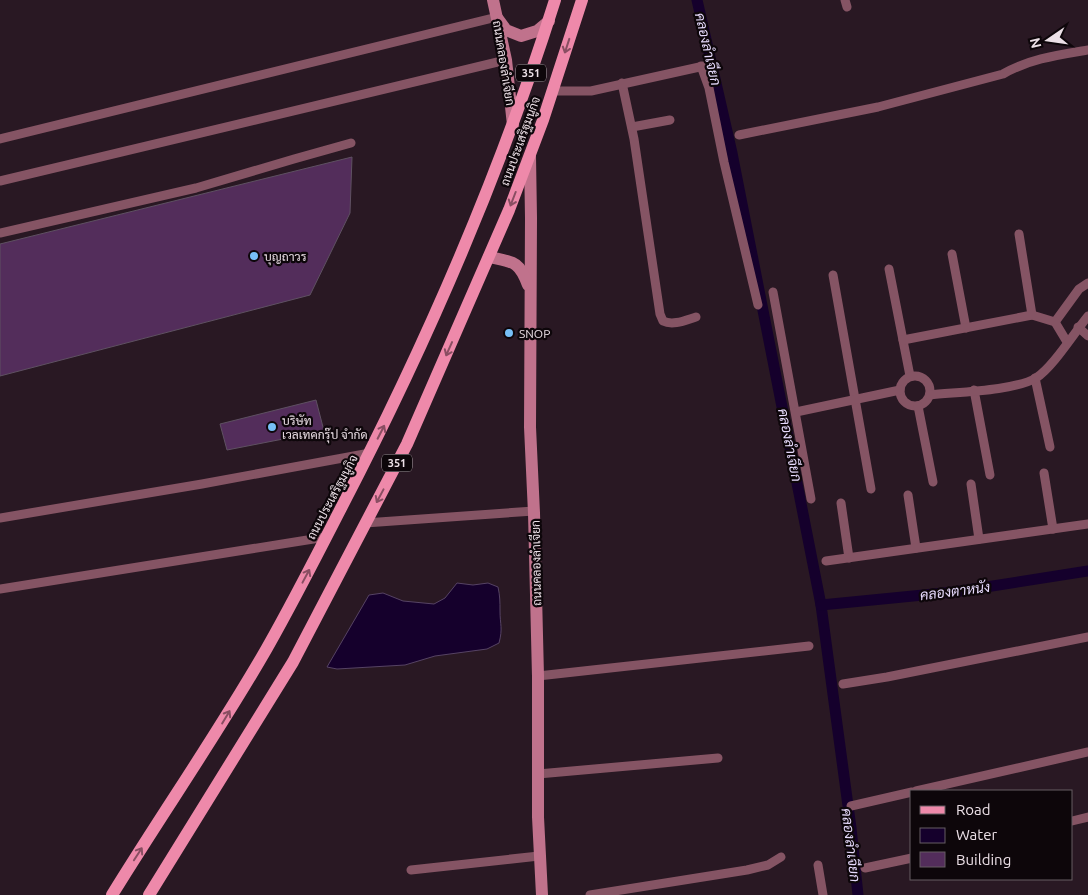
<svg xmlns="http://www.w3.org/2000/svg" width="1088" height="895" font-family="Ubuntu,Sarabun,sans-serif">
	<style>
		.water { fill: #15002c; stroke: #564364 }
		.lines { fill: none; stroke-linecap: round; stroke-linejoin: round }
		.canal { stroke: #15002c; stroke-width: 11 }
		.building { fill: #532d5b; stroke: #5f5162 }
		.street { stroke: #855464; stroke-width: 9 }
		.secondary { stroke: #c0728c; stroke-width: 12 }
		.primary { stroke: #ee89aa; stroke-width: 12 }
		.oneway { stroke: #894e62 }
		.poi-dot { fill: #77bff7; stroke: #0d060a; stroke-width: 2 }
		.labels { text-anchor: middle; dominant-baseline: central; stroke-width: 4.5; stroke-linejoin: round; paint-order: stroke }
		.shield { fill: #0d060a; stroke: #a99fa5; stroke-width: 1 }
		.shield-label { font-size: 11px; font-weight: bold; fill: #ece0e7 }
		.street-label { font-size: 12px; fill: #ece0e7; stroke: #0d060a }
		.poi-label { font-size: 12px; fill: #ece0e7; stroke: #0d060a; text-anchor: start }
		.water-label { font-size: 14px; font-style: italic; fill: #e6dafc; stroke: #0d060a }
	</style>
	<rect width="100%" height="100%" fill="#291823"/>
	<!-- water -->
	<path class="water" d="M457,583L473,585L488,583L498,587C500,596 500,602 500,611C500,625 503,628 499,643L487,649L435,656L405,665L337,669L327,667L369,595L383,593L403,601L434,604L445,598Z"/>
	<g class="lines">
		<!-- canal -->
		<g class="canal">
			<path d="M697,0L732,153L821,605L851,828L858,895"/>
			<path d="M821,605L954,592L1088,571"/>
		</g>
	</g>
	<!-- building -->
	<g class="building">
		<path d="M352,157L350,213L310,295L0,376V244Z"/>
		<path d="M316,400L324,431L227,450L220,424Z"/>
	</g>
	<g class="lines">
		<!-- street -->
		<g class="street">
			<path d="M845,0L847,7"/>
			<path d="M701,66L709,88L724,162L758,305"/>
			<path d="M622,83L634,139L660,314L663,321C673,326 686,320 696,317"/>
			<path d="M553,91H591L713,64"/>
			<path d="M632,127L670,120"/>
			<path d="M739,135L878,107L1003,74C1029,59 1058,55 1088,50"/>
			<path d="M0,139L497,17"/>
			<path d="M0,181L506,60"/>
			<path d="M0,233L196,188L294,159L351,143"/>
			<path d="M1019,234L1032,315"/>
			<path d="M952,254L966,328"/>
			<path d="M889,269L910,376"/>
			<path d="M833,275L871,489"/>
			<path d="M773,292L811,499"/>
			<path d="M1055,322L1079,289L1088,283"/>
			<path d="M1078,327L1088,336"/>
			<path d="M903,340L1032,315L1055,322L1067,342"/>
			<circle cx="915" cy="391" r="15"/>
			<path d="M1035,378L1050,447"/>
			<path d="M974,390L990,475"/>
			<path d="M930,395C956,392 1014,391 1036,378C1053,367 1074,333 1088,316"/>
			<path d="M918,406L933,482"/>
			<path d="M796,412L900,390"/>
			<path d="M1044,473L1053,529"/>
			<path d="M971,484L979,539"/>
			<path d="M908,495L916,548"/>
			<path d="M841,503L849,558"/>
			<path d="M0,518L202,484L370,453"/>
			<path d="M365,523L534,511"/>
			<path d="M826,561L1088,524"/>
			<path d="M0,589L326,537"/>
			<path d="M538,676L809,646"/>
			<path d="M843,684L887,677L1088,637"/>
			<path d="M538,774L718,758"/>
			<path d="M916,791L1088,752"/>
			<path d="M851,806L912,792"/>
			<path d="M1072,821L1088,817"/>
			<path d="M818,865L823,895"/>
			<path d="M865,868L912,858"/>
			<path d="M411,870L539,856"/>
			<path d="M590,895L747,870L768,865L781,857"/>
		</g>
		<!-- secondary -->
		<g class="secondary">
			<path d="M493,0L506,60L513,125"/>
			<path d="M498,19L506,30L521,36L537,31L549,21"/>
			<path d="M530,156L531,218L530,427L534,513L538,676V817L542,895"/>
			<path d="M489,257C512,262 519,260 528,285"/>
		</g>
		<!-- primary -->
		<g class="primary">
			<path d="M112,895C163,812 219,732 267,648C292,604 315,559 338,514C424,349 499,178 555,0"/>
			<path d="M149,895L293,662L407,444L509,210L543,120L582,0"/>
		</g>
	</g>
	<!-- one-way arrows -->
	<defs><path id="oneway-shaft" d="M-6 0H5M1.5-3L5.5 0L1.5 3" fill="none" stroke-width="1.6" stroke-linecap="round" stroke-linejoin="round" transform="scale(1.25)"/></defs>
	<g class="oneway">
		<use href="#oneway-shaft" transform="translate(567 46) rotate(108)"/>
		<use href="#oneway-shaft" transform="translate(513 199) rotate(111)"/>
		<use href="#oneway-shaft" transform="translate(449 349) rotate(114)"/>
		<use href="#oneway-shaft" transform="translate(381 432) rotate(-63)"/>
		<use href="#oneway-shaft" transform="translate(380 496) rotate(118)"/>
		<use href="#oneway-shaft" transform="translate(306 576) rotate(-62)"/>
		<use href="#oneway-shaft" transform="translate(226 717) rotate(-59)"/>
		<use href="#oneway-shaft" transform="translate(138 854) rotate(-57)"/>
	</g>
	<!-- markers -->
	<g class="poi-dot">
		<circle cx="254" cy="256" r="5"/>
		<circle cx="509" cy="333" r="5"/>
		<circle cx="272" cy="427" r="5"/>
	</g>
	<g class="labels">
		<!-- shield labels -->
		<g class="shield">
			<rect x="516" y="64.5" width="30" height="17" rx="4"/>
			<rect x="382" y="454.5" width="30" height="17" rx="4"/>
		</g>
		<g class="shield-label">
			<text x="531" y="73">351</text>
			<text x="397" y="463">351</text>
		</g>
		<!-- street labels -->
		<g class="street-label">
			<text transform="translate(504 63) rotate(81)">ถนนคลองลำเจียก</text>
			<text transform="translate(520 141) rotate(-70)">ถนนประเสริฐมนูกิจ</text>
			<text transform="translate(332 497) rotate(-62)">ถนนประเสริฐมนูกิจ</text>
			<text transform="translate(536 563) rotate(-91)">ถนนคลองลำเจียก</text>
		</g>
		<!-- poi labels -->
		<g class="poi-label">
			<text x="264" y="256">บุญถาวร</text>
			<text x="519" y="333">SNOP</text>
			<text x="282" y="420">บริษัท<tspan x="282" dy="14">เวลเทคกรุ๊ป จำกัด</tspan></text>
		</g>
		<!-- water labels -->
		<g class="water-label">
			<text transform="translate(708 49) rotate(77)">คลองลำเจียก</text>
			<text transform="translate(790 445) rotate(79)">คลองลำเจียก</text>
			<text transform="translate(955 591) rotate(-7)">คลองตาหนัง</text>
			<text transform="translate(851 845) rotate(83)">คลองลำเจียก</text>
		</g>
	</g>
	<!-- legend -->
	<rect x="910" y="790" width="162" height="90" fill="#0d060a" stroke="#665d62"/>
	<rect x="920" y="806" width="25" height="8" fill="#ee89aa" stroke="#665d62"/>
	<text x="956" y="815" font-size="15" fill="#ece0e7">Road</text>
	<rect x="920" y="828" width="25" height="15" fill="#15002c" stroke="#665d62"/>
	<text x="956" y="840" font-size="15" fill="#ece0e7">Water</text>
	<rect x="920" y="852" width="25" height="15" fill="#532d5b" stroke="#665d62"/>
	<text x="956" y="865" font-size="15" fill="#ece0e7">Building</text>
	<!-- north arrow -->
	<g transform="translate(1048 40) rotate(257)" stroke="#0d060a" stroke-width="4" paint-order="stroke">
	<path d="M0-4L9 19L0 12L-9 19Z" fill="#ece0e7"/>
	<text y="-8" font-size="14" font-weight="bold" text-anchor="middle" fill="#ece0e7">N</text>
	</g>
</svg>
